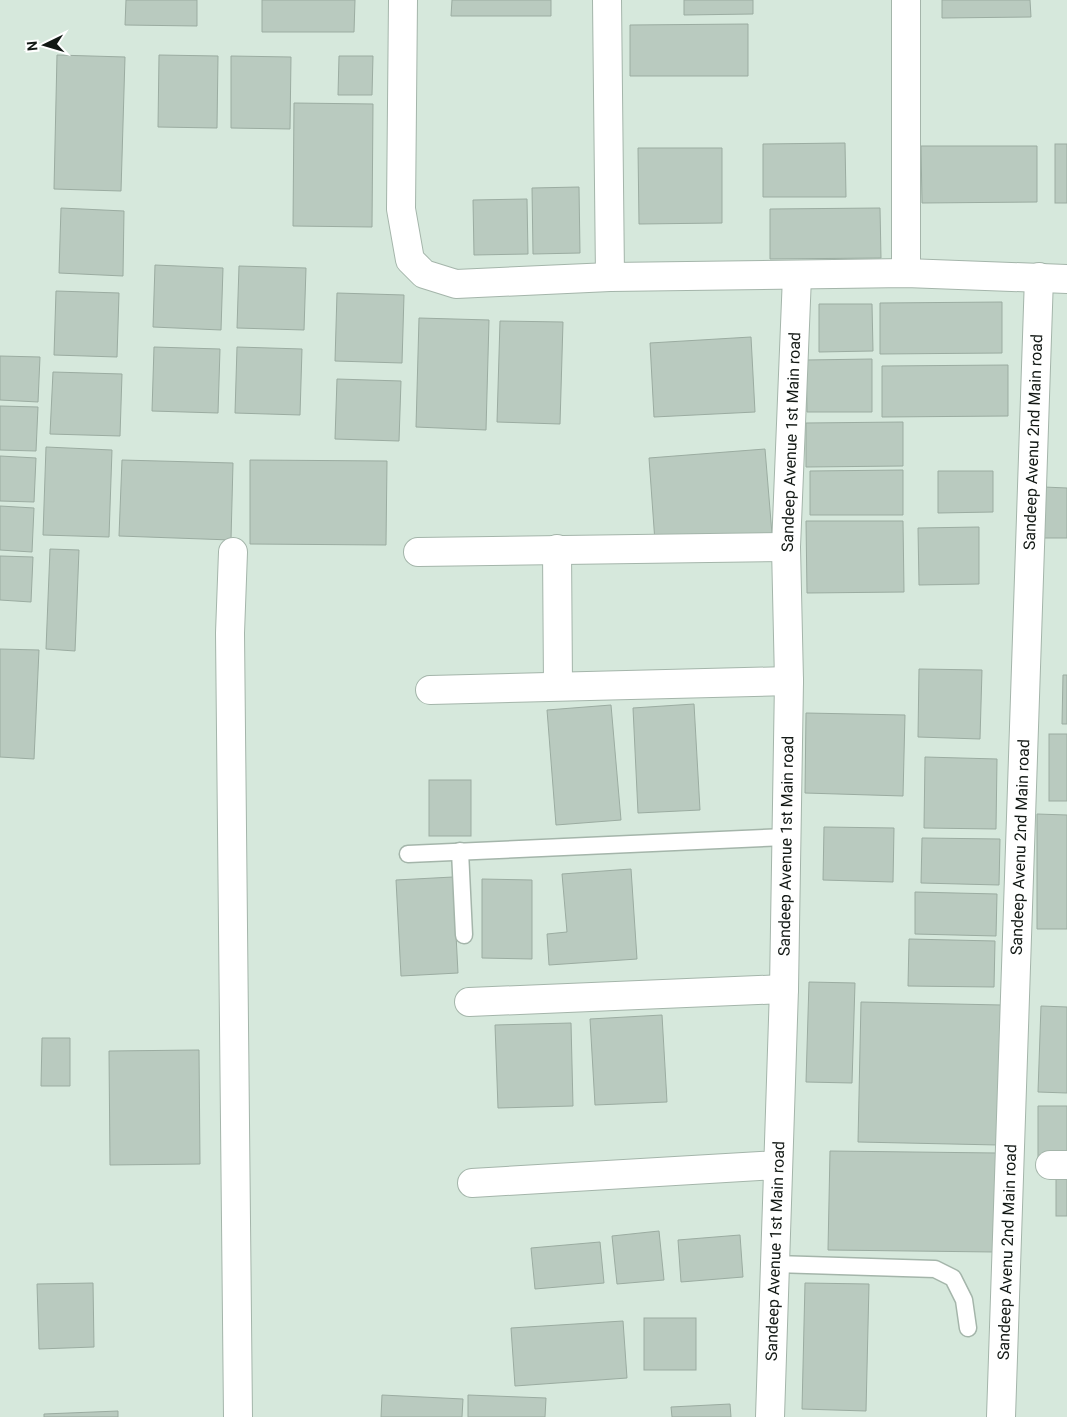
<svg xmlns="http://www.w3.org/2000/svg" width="1067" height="1417" font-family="Roboto,sans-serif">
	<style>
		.building { fill: #b9cabf; stroke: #9baca1 }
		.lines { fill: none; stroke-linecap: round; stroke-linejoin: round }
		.lane-casing { stroke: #a4b5aa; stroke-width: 19 }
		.street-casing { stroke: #a4b5aa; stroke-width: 30 }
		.lane { stroke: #fff; stroke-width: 16 }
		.street { stroke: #fff; stroke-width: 28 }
		.labels { text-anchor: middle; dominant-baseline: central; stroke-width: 4.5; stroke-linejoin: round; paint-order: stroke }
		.street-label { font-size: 16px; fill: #121814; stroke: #fff }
	</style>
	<rect width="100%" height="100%" fill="#d6e8dc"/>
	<!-- building -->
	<g class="building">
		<path d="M126,0H197V26L125,25Z"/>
		<path d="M262,0H355L354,32H262Z"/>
		<path d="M452,0H551V16H451Z"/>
		<path d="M684,0H753V14L684,15Z"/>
		<path d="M942,0H1030L1031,17L942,18Z"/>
		<path d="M748,24V76H630V25Z"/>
		<path d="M57,55L125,57L121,191L54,189Z"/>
		<path d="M159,55L218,56L217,128L158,127Z"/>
		<path d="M231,56L291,57L290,129L231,128Z"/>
		<path d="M339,56H373L372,95H338Z"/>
		<path d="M294,103L373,104L372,227L293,226Z"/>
		<path d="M845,143L846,197H763V144Z"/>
		<rect x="1055" y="144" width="12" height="59"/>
		<path d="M921,146H1037V202L922,203Z"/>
		<path d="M638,148H722V223L639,224Z"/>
		<path d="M579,187L580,253L533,254L532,188Z"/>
		<path d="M527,199L528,254L474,255L473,200Z"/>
		<path d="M61,208L124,211L123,276L59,273Z"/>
		<path d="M880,208L881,258L770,259V209Z"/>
		<path d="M155,265L223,268L221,330L153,327Z"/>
		<path d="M239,266L306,268L304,330L237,328Z"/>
		<path d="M56,291L119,293L117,357L54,355Z"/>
		<path d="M337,293L404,295L402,363L335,361Z"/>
		<path d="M1002,302V353L880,354V303Z"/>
		<path d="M819,304H872L873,351L819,352Z"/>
		<path d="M419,318L489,320L486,430L416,427Z"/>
		<path d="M500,321L563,322L560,424L497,422Z"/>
		<path d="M751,337L755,412L654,417L650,343Z"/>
		<path d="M154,347L220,349L218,413L152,411Z"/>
		<path d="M237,347L302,349L300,415L235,413Z"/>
		<path d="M0,356L40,357L38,402L0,400Z"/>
		<path d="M872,359V412H807L806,360Z"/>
		<path d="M1008,365V416L882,417V366Z"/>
		<path d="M53,372L122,374L120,436L50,434Z"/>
		<path d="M337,379L401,381L399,441L335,439Z"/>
		<path d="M0,406L38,407L36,451L0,450Z"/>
		<path d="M903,422V466L806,467V423Z"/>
		<path d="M46,447L112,450L109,537L43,535Z"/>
		<path d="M765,449L772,534L655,542L649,458Z"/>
		<path d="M0,456L36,458L34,502L0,501Z"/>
		<path d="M122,460L233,463L231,540L119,536Z"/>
		<path d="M250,460L387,461L386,545L250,544Z"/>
		<path d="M903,470V515H810V471Z"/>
		<path d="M938,471H993V512L938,513Z"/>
		<path d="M1044,487L1067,488V538H1044Z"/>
		<path d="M0,506L34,508L32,552L0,550Z"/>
		<path d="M806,521H903L904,592L807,593Z"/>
		<path d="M979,527V584L919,585L918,528Z"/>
		<path d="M50,549L79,550L75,651L46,649Z"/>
		<path d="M0,556L33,557L31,602L0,600Z"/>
		<path d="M0,649L39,650L34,759L0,757Z"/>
		<path d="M919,669L982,670L980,739L918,737Z"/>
		<path d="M1063,675H1067V724H1062Z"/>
		<path d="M694,704L700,810L638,813L633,708Z"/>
		<path d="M611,705L621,820L556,825L547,710Z"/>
		<path d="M806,713L905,715L903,796L805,793Z"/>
		<rect x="1049" y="734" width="18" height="67"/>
		<path d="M925,757L997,759L996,829L924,828Z"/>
		<rect x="429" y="780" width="42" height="56"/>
		<path d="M1037,814L1067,815V929H1037Z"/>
		<path d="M824,827L894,828L893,882L823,880Z"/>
		<path d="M922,838L1000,839L999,885L921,883Z"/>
		<path d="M631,869L637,959L549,965L547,934L567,932L562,874Z"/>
		<path d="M453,877L458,973L401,976L396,880Z"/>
		<path d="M482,879L532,880V959L482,958Z"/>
		<path d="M915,892L997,894L996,936L915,934Z"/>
		<path d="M909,939L995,941L994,987L908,986Z"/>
		<path d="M809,982L855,983L852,1083L806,1082Z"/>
		<path d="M861,1002L1001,1005L998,1145L858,1142Z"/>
		<path d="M1041,1006L1067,1007V1093L1038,1092Z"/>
		<path d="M662,1015L667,1102L595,1105L590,1019Z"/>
		<path d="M571,1023L573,1106L498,1108L495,1025Z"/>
		<path d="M42,1038H70V1086H41Z"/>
		<path d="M199,1050L200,1164L110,1165L109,1051Z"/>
		<path d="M1038,1106H1067V1159L1038,1160Z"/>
		<path d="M830,1151L996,1153L994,1252L828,1250Z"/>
		<rect x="1056" y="1174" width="11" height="42"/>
		<path d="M659,1231L664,1280L617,1284L612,1236Z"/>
		<path d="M740,1235L743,1277L681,1282L678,1240Z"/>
		<path d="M600,1242L604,1283L535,1289L531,1248Z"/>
		<path d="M93,1283L94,1347L39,1349L37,1284Z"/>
		<path d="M805,1283L869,1284L866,1411L802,1409Z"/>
		<rect x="644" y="1318" width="52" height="52"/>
		<path d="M623,1321L627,1378L515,1386L511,1328Z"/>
		<path d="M382,1395L463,1399L462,1417H381Z"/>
		<path d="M468,1395L546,1398L545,1417H468Z"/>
		<path d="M730,1404L731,1417H672L671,1407Z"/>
		<path d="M118,1411V1417H44V1414Z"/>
	</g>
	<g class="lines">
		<defs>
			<g id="lane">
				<path d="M460,851L464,935"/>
				<path d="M408,854L786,837"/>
				<path d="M775,1264L935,1269L953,1278L964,1300L968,1328"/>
			</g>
			<g id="street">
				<path d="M403,0L401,209L410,260L424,274L456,284L610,277L906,273L1067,279"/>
				<path d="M607,0L610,277"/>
				<path d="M906,0V273"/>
				<path d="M557,549L558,686"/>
				<path d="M233,552L230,633L238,1417"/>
				<path d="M418,552L786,547"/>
				<path d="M430,690L789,681"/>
				<path d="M469,1002L784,989"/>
				<path d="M1050,1165H1067"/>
				<path d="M472,1183L778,1165"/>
				<path d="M770,1417L784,989L789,681L786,547L797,276"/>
				<path d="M1001,1417L1039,277"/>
			</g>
		</defs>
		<!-- lane casing -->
		<use href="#lane" class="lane-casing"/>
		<!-- street casing -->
		<use href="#street" class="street-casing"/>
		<!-- lane -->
		<use href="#lane" class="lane"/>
		<!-- street -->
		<use href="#street" class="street"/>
	</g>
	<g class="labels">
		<!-- street labels -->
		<g class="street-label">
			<text transform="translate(791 442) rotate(-88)">Sandeep Avenue 1st Main road</text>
			<text transform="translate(1033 442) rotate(-88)">Sandeep Avenu 2nd Main road</text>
			<text transform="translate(786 846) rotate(-89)">Sandeep Avenue 1st Main road</text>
			<text transform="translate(1020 847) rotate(-88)">Sandeep Avenu 2nd Main road</text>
			<text transform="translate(775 1251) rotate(-88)">Sandeep Avenue 1st Main road</text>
			<text transform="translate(1007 1252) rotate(-88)">Sandeep Avenu 2nd Main road</text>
		</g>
	</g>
	<!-- north arrow -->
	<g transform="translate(45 45) rotate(265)" stroke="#ffffff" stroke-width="4" paint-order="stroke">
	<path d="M0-4L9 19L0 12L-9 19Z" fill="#121814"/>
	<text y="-8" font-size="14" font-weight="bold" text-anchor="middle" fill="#121814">N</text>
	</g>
</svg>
